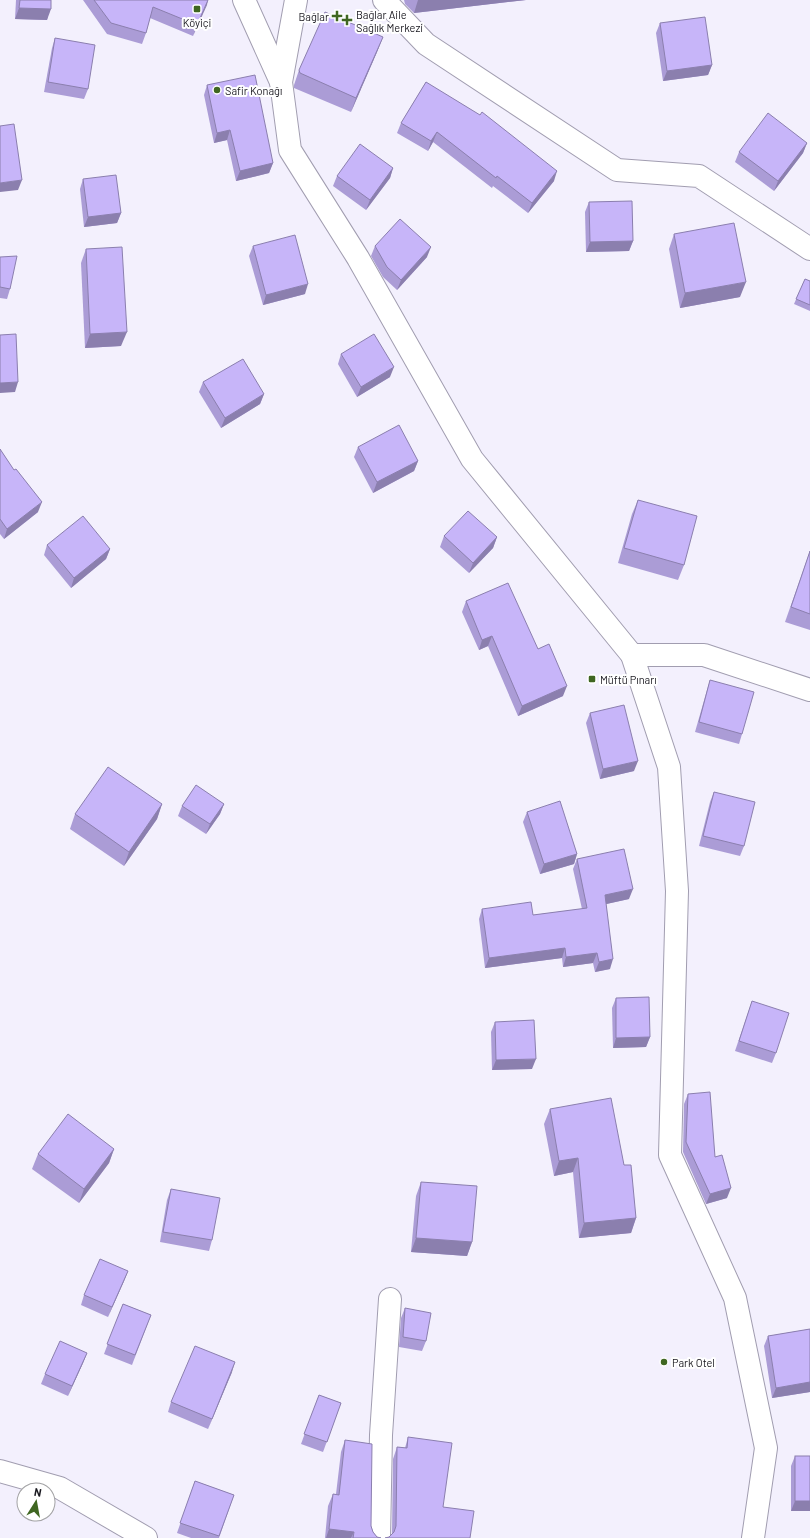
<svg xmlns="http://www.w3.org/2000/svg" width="810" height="1538" font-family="Barlow,sans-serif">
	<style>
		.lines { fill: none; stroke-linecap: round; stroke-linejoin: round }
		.minor-casing { stroke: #a19db0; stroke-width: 24 }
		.minor { stroke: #fff; stroke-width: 22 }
		.wall { fill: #ab9cd6 }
		.shaded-wall { fill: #8b7fae }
		.building { fill: #c7b5f9; stroke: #8b7fae }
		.poi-dot { fill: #3f6621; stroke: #fff; stroke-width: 1.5 }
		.labels { text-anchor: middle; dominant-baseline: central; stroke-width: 4; stroke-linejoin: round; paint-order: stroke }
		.poi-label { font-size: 11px; fill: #19181f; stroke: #fff; text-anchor: start }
	</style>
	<rect width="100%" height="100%" fill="#f3f0fd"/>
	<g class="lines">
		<defs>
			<g id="minor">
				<path d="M244,0L281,82"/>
				<path d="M296,0L281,82L290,150L358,258L472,459L632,655L669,767L677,891L670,1155L735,1298L766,1448L753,1538"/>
				<path d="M384,0L426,44L617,170L699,176L810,249"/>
				<path d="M632,655H704L810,690"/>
				<path d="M0,1471L60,1488L146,1538"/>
				<path d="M379,1538L381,1435L390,1299"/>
			</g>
		</defs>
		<!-- minor casing -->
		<use href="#minor" class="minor-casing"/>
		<!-- minor -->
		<use href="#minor" class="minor"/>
	</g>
	<!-- wall -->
	<g class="wall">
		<path d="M16,0H51L47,20L15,19Z"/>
		<path d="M83,0H208L193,36L150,18L146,33L142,44L107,34Z"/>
		<path d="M404,0H526L414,13L405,4Z"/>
		<path d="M660,23L712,65L708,75L663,81L656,33Z"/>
		<path d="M383,37L377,52L351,112L294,88V85L299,70Z"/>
		<path d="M55,38L88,89L84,99L44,92L52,48Z"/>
		<path d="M426,82L554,181L528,213L493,186L492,188L433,142L428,151L397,133L401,123Z"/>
		<path d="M207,85L273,163L269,173L236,181L227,140L214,143L204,95Z"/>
		<path d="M807,143L803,153L774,191L735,162L739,152Z"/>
		<path d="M393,168L390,178L366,210L333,186L337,176Z"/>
		<path d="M83,179L121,213L117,223L84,227L80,189Z"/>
		<path d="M589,202L633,241L629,251L586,252L585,212Z"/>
		<path d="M674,234L740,297L680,308L669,249Z"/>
		<path d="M253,246L305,294L263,305L249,256Z"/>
		<path d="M375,246L427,257L397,290L383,277L371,256Z"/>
		<path d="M86,249L121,346L85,348L81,263Z"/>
		<path d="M0,257L10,289L7,299L0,298Z"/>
		<path d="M805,279L810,281V311L794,304Z"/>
		<path d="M341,354L390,377L357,397L338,364Z"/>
		<path d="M203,382L264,394L260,404L221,428L199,392Z"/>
		<path d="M358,447L418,461L414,471L373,493L354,457Z"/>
		<path d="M0,449L38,512L4,539L0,534Z"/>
		<path d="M638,500L684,565L678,580L618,563L632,514Z"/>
		<path d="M444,536L497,537L493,548L469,573L440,547Z"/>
		<path d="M47,545L110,549L106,559L71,588L44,555Z"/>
		<path d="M810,551V630L785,622Z"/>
		<path d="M466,601L538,649L563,696L518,716L488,646L479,650L462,612Z"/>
		<path d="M710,680L742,734L739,744L695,732L707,690Z"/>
		<path d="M590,713L634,771L600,779L586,723Z"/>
		<path d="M714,792L744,846L740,856L699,846L710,802Z"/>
		<path d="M162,804L157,819L124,866L70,829L75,814Z"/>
		<path d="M224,804L220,814L206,834L178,816L182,806Z"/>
		<path d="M527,812L577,854L574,864L540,874L523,822Z"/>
		<path d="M577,859L629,899L606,904L610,969L595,972L593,963L563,967L562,958L485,968L479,919L482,909L533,915L582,909L573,869Z"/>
		<path d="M616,998L650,1037L646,1047L613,1048L612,1008Z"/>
		<path d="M752,1001L776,1053L772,1063L735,1051Z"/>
		<path d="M495,1022L532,1069L492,1070L491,1032Z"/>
		<path d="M688,1094L715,1157L727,1198L706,1204L683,1152L684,1104Z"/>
		<path d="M550,1109L624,1165L636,1218L631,1233L579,1238L573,1172L554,1176L544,1124Z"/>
		<path d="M114,1149L109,1163L79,1203L32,1169L38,1154Z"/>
		<path d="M421,1182L472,1242L467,1256L411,1252L416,1196Z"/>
		<path d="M171,1189L212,1240L209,1251L160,1242L167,1200Z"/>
		<path d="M128,1271L124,1281L108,1317L81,1305L84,1295Z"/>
		<path d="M123,1304L151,1315L132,1365L104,1354Z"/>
		<path d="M405,1308L426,1341L422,1351L399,1347L401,1318Z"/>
		<path d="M810,1329V1392L772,1398L764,1346L768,1336Z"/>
		<path d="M87,1353L83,1363L68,1396L41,1384L45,1374Z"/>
		<path d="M232,1372L208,1429L168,1412L171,1402Z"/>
		<path d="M319,1395L341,1403L323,1452L301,1444Z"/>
		<path d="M408,1437L443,1507L389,1537L392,1535L393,1459L397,1447L405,1448Z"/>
		<path d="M345,1440L373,1532L377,1537L381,1538H325L328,1506L333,1494H336L341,1452Z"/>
		<path d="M795,1456H810V1511H791V1466Z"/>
		<path d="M195,1481L234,1495L219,1538H191L177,1533Z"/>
	</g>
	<!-- shaded-wall -->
	<g class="shaded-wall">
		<path d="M208,0L207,5L193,36L197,25Z"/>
		<path d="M418,0H526L414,13Z"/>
		<path d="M19,8L51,9L47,20L15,19Z"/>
		<path d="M383,37L377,52L351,112L356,98Z"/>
		<path d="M712,65L708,75L663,81L667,71Z"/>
		<path d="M230,130L227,140L214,143L217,133Z"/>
		<path d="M437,132L433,142L428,151L431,141Z"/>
		<path d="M807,143L803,153L774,191L778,181Z"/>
		<path d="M273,163L269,173L236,181L240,171Z"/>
		<path d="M393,168L390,178L366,210L370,200Z"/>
		<path d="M557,171L554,181L528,213L532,203Z"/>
		<path d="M22,180L18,190L0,192V183Z"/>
		<path d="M121,213L117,223L84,227L88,217Z"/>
		<path d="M633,241L629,251L586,252L590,242Z"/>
		<path d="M431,247L427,257L397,290L401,280Z"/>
		<path d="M746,282L740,297L680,308L685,293Z"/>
		<path d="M308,284L305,294L263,305L266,295Z"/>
		<path d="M127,332L121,346L85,348L90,334Z"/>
		<path d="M394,367L390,377L357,397L361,387Z"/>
		<path d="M18,382L15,392L0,393V383Z"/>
		<path d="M264,394L260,404L221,428L225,418Z"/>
		<path d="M418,461L414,471L373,493L377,482Z"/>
		<path d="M42,502L38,512L4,539L7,529Z"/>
		<path d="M497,537L493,548L469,573L473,563Z"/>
		<path d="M110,549L106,559L71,588L74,578Z"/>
		<path d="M492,636L488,646L479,650L482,640Z"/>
		<path d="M567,686L563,696L518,716L522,706Z"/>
		<path d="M638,761L634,771L600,779L603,769Z"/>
		<path d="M162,804L157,819L124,866L129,852Z"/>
		<path d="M224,804L220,814L206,834L210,824Z"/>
		<path d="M577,854L574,864L540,874L544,864Z"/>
		<path d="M633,889L629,899L602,905L605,895Z"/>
		<path d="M565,948L562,958L485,968L489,958Z"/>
		<path d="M597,953L593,963L563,967L566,957Z"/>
		<path d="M613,959L610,969L595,972L599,962Z"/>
		<path d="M650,1037L646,1047L613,1048L616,1038Z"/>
		<path d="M536,1059L532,1069L492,1070L496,1060Z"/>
		<path d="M114,1149L109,1163L79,1203L84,1189Z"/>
		<path d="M578,1158L573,1172L554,1176L559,1161Z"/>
		<path d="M731,1188L727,1198L706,1204L710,1194Z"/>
		<path d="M636,1218L631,1233L579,1238L584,1223Z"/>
		<path d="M416,1238L472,1242L467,1256L411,1252Z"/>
		<path d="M128,1271L124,1281L108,1317L112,1307Z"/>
		<path d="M87,1353L83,1363L68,1396L72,1386Z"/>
		<path d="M235,1362L232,1372L208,1429L212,1419Z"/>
		<path d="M810,1382V1392L772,1398L776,1388Z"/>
		<path d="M795,1501H810V1511H791Z"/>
		<path d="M329,1529L354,1532L351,1538H326Z"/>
	</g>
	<!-- building -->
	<g class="building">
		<path d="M20,0H51V9L19,8Z"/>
		<path d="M94,0H208L197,25L153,7L146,33L111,23Z"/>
		<path d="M325,12L383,37L356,98L300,73L299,70Z"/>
		<path d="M705,17L712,65L667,71L660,23Z"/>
		<path d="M55,38L95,45L88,89L48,82Z"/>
		<path d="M255,75L273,163L240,171L230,130L217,133L207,85Z"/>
		<path d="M426,82L480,115L482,112L557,171L532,203L497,176L496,178L437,132L431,141L401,123Z"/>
		<path d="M768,113L807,143L778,181L739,152Z"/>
		<path d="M14,124L22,180L0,183V126Z"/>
		<path d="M360,144L393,168L370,200L337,176Z"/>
		<path d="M116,175L121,213L88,217L83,179Z"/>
		<path d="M632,201L633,241L590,242L589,202Z"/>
		<path d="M400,219L431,247L401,280L387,267L375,246Z"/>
		<path d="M734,223L746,282L685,293L674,234Z"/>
		<path d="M295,235L308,284L266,295L253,246Z"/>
		<path d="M122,247L127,332L90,334L86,249Z"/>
		<path d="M17,256L10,289L0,287V257Z"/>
		<path d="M805,279L810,281V305L796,299Z"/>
		<path d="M16,334L18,382L0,383V335Z"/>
		<path d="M374,334L394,367L361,387L341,354Z"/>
		<path d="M243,359L264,394L225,418L203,382Z"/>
		<path d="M399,425L418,461L377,482L358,447Z"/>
		<path d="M0,449L14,470L16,469L42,502L7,529L0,519Z"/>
		<path d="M638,500L697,516L684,565L624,548Z"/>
		<path d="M468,511L497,537L473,563L444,536Z"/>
		<path d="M83,516L110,549L74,578L47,545Z"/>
		<path d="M810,551V614L791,607Z"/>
		<path d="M508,583L538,649L549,644L567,686L522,706L492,636L482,640L466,601Z"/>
		<path d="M710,680L754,692L742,734L699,722Z"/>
		<path d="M624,705L638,761L603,769L590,713Z"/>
		<path d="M108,767L162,804L129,852L75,814Z"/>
		<path d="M196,785L224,804L210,824L182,806Z"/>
		<path d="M714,792L755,802L744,846L703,836Z"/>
		<path d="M560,801L577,854L544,864L527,812Z"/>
		<path d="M624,849L633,889L605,895L613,959L599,962L597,953L566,957L565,948L489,958L482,909L531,902L533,915L587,908L577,859Z"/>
		<path d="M649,997L650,1037L616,1038V998Z"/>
		<path d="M752,1001L789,1013L776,1053L739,1041Z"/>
		<path d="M534,1020L536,1059L496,1060L495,1022Z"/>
		<path d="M710,1092L715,1157L722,1155L731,1188L710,1194L686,1142L688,1094Z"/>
		<path d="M611,1098L624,1165H631L636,1218L584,1223L578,1158L559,1161L550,1109Z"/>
		<path d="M68,1114L114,1149L84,1189L38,1154Z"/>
		<path d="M421,1182L477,1186L472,1242L416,1238Z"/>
		<path d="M171,1189L220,1198L212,1240L163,1232Z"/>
		<path d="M100,1259L128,1271L112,1307L84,1295Z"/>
		<path d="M123,1304L151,1315L135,1355L107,1344Z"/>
		<path d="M405,1308L431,1313L426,1341L403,1337Z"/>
		<path d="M810,1329V1382L776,1388L768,1336Z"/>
		<path d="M60,1341L87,1353L72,1386L45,1374Z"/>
		<path d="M195,1346L235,1362L212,1419L171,1402Z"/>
		<path d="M319,1395L341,1403L327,1442L304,1434Z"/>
		<path d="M408,1437L452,1443L443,1507L474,1511L470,1538H385L389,1537L394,1532L396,1526L397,1447L407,1448Z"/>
		<path d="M345,1440L372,1444L371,1526L373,1532L377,1537L381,1538H353L354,1532L329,1529L333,1494L339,1495Z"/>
		<rect x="795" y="1456" width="15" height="45"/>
		<path d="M195,1481L234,1495L219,1536L180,1523Z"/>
	</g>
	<!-- markers -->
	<g class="poi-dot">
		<rect x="193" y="5" width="8" height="8" rx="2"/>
		<path d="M335 10h4v4h4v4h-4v4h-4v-4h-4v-4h4z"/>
		<path d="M345 14h4v4h4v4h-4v4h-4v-4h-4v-4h4z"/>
		<circle cx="217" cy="90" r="4"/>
		<rect x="588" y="675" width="8" height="8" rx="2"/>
		<circle cx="664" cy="1362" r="4"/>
	</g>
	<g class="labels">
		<!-- poi labels -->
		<g class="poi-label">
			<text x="356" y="14">Bağlar Aile<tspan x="356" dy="13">Sağlık Merkezi</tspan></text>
			<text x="329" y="16" text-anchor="end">Bağlar</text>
			<text x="197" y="22" text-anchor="middle">Köyiçi</text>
			<text x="225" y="90">Safir Konağı</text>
			<text x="600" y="679">Müftü Pınarı</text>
			<text x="672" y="1362">Park Otel</text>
		</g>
	</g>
	<!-- north arrow -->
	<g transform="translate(36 1502) rotate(11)"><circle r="19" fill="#ffffff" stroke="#a3a3a5"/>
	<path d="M0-3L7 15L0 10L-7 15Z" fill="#3f6621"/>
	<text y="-6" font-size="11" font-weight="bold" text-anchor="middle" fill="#19181f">N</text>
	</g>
</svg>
